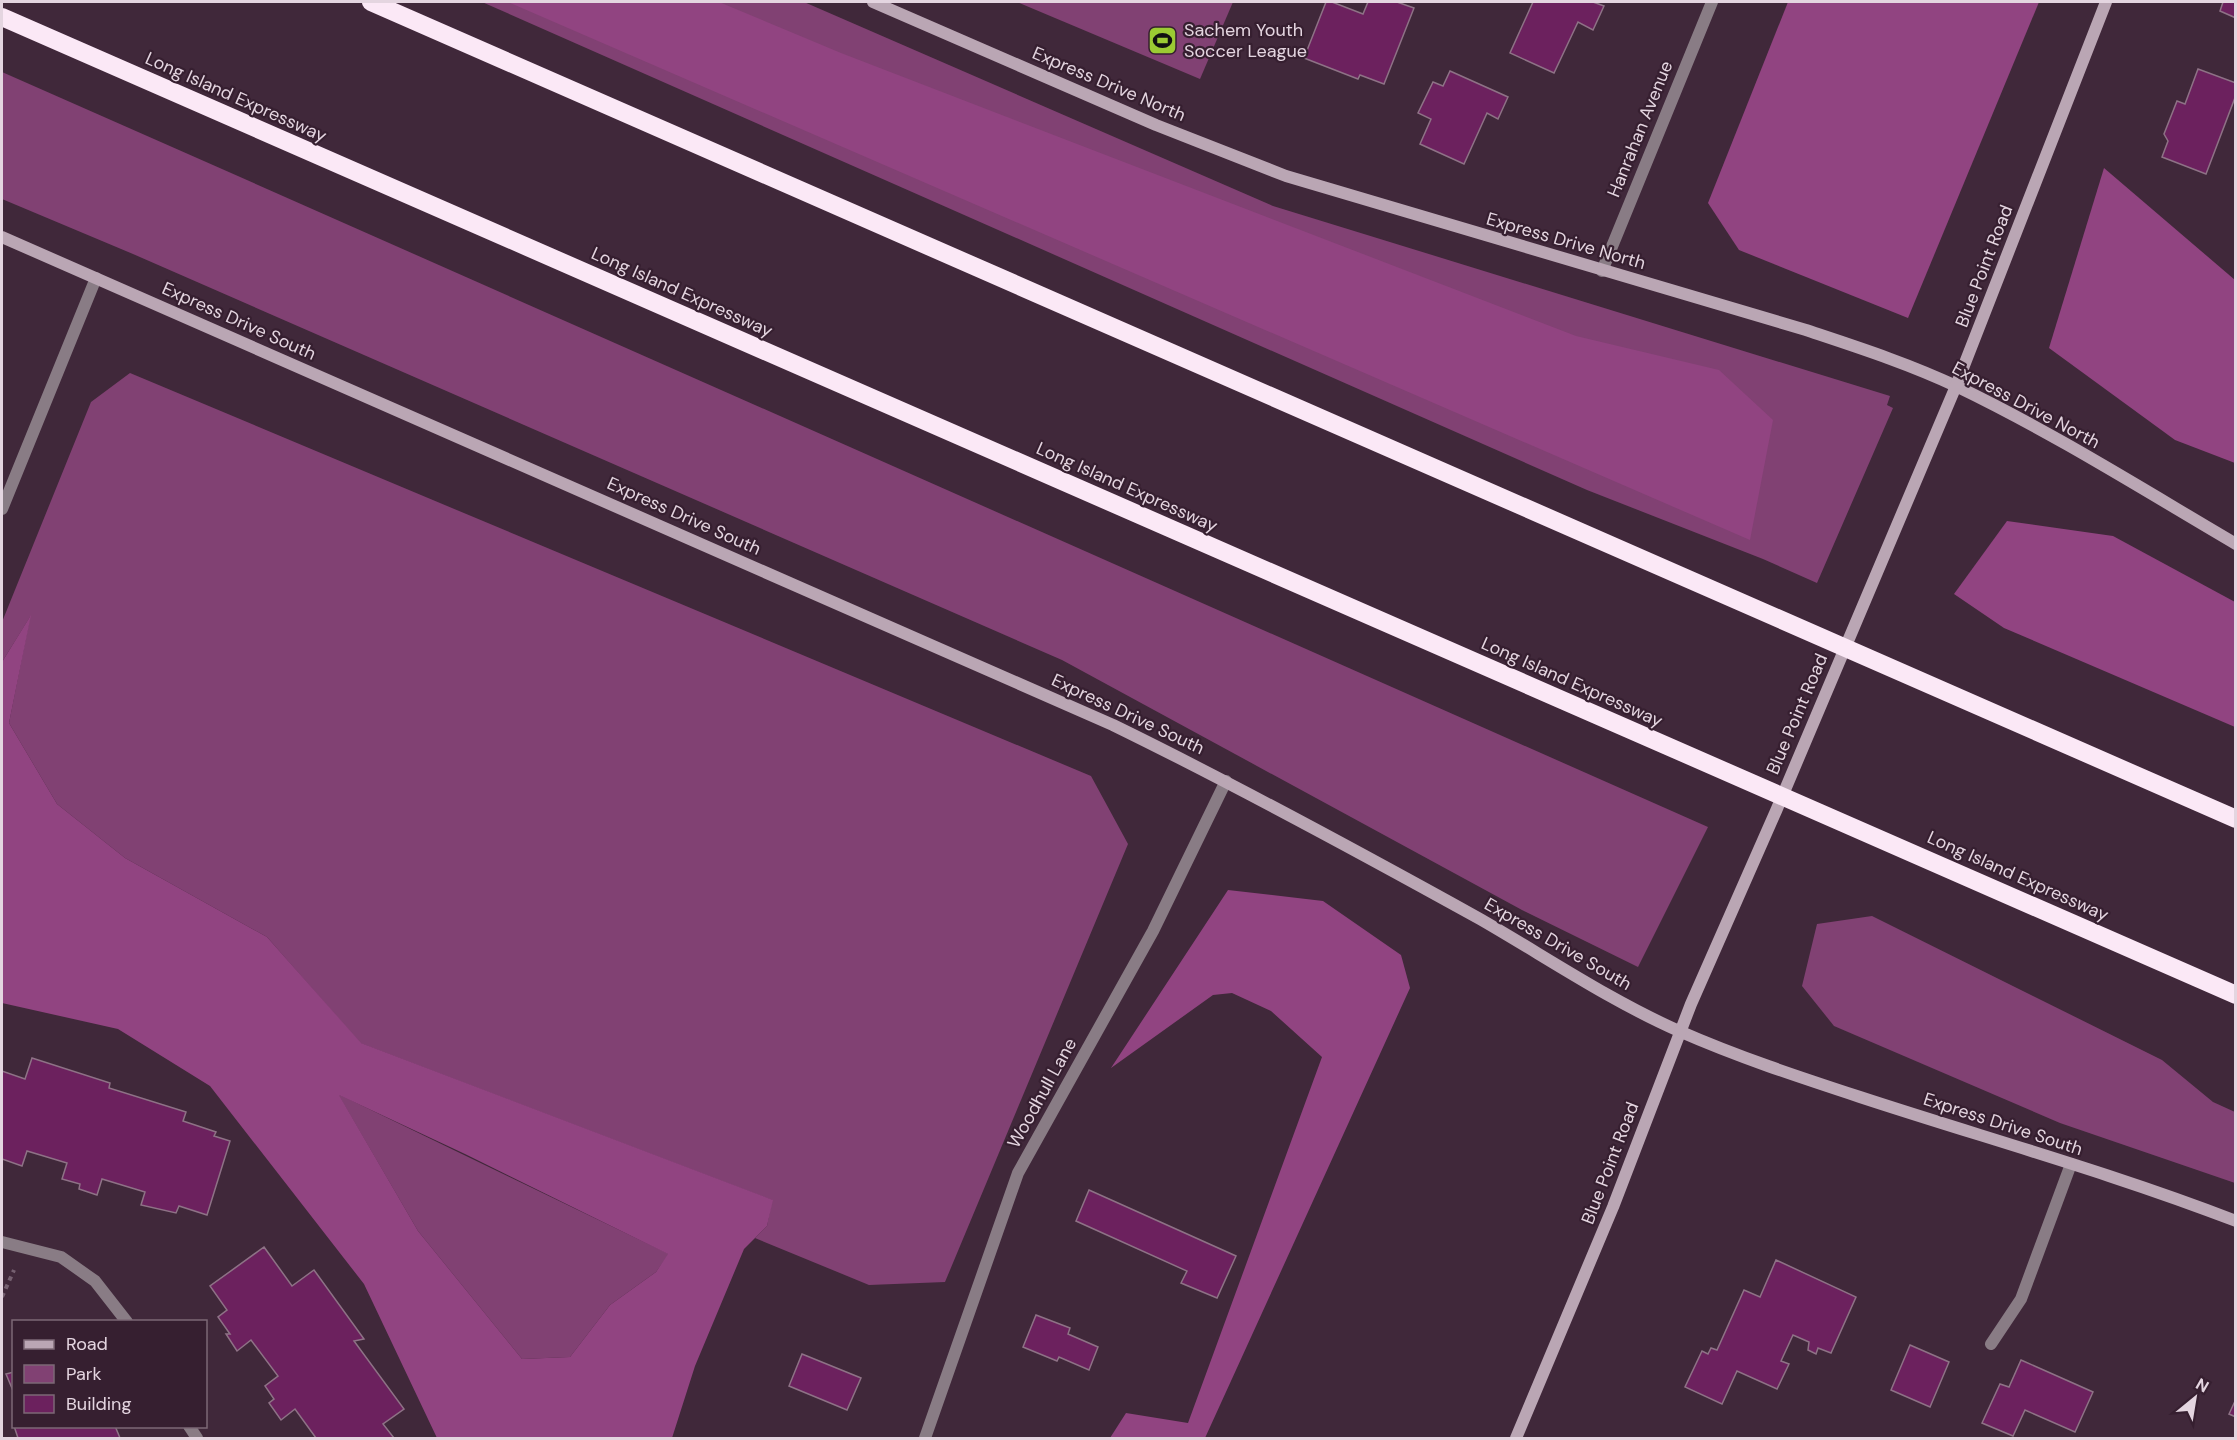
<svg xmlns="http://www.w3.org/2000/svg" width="2237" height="1440" font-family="'DM Sans',sans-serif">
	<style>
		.green { fill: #814173 }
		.forest { fill: #914481; fill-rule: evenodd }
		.building { fill: #6c215e; stroke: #8e7286; stroke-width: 1.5 }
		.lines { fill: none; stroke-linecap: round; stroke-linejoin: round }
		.path { stroke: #756070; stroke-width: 4; stroke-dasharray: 4.5 4.5; stroke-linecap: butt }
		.lane { stroke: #897c85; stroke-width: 12 }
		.street { stroke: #897c85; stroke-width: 12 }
		.secondary { stroke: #baa6b4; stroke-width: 12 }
		.highway { stroke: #fbe8f6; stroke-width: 18 }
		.labels { text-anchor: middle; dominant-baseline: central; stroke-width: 4.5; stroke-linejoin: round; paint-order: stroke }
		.poi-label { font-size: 18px; fill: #e4d5e0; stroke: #361f30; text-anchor: start }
		.street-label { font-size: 18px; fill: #e4d5e0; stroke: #361f30 }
	</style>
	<rect width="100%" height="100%" fill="#40283a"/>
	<!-- green -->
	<g class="green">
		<path d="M482,2H804L1273,206L1890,396L1887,405L1893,408L1817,583L1763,559L1587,490Z"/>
		<path d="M1017,2H1233L1200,79Z"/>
		<path d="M2,72L222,169L1708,827L1638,967L1522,910L1062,660L133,254L2,199Z"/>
		<path d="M130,373L1091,776L1128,844L945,1282L869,1285L755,1238L767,1226L772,1200L360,1043L267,937L125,858L57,804L9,723L30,617L2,662V622L91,402Z"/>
		<path d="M1872,916L2162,1060L2213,1102L2235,1112V1183L2060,1123L1834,1026L1802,986L1817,924Z"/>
		<path d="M338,1094L669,1254L656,1272L610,1305L570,1357L522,1359L418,1231Z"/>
	</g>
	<!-- forest -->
	<g class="forest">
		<path d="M508,2H719L841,53L1576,336L1719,370L1773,420L1750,540Z"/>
		<path d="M1788,2H2039L1908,318L1739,250L1708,203Z"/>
		<path d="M2104,168L2235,280V463L2175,440L2049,348Z"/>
		<path d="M2007,521L2113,536L2235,602V727L2004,628L1954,594Z"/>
		<path d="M31,615L9,723L57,804L125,858L267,937L361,1043L773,1200L767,1226L744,1249L695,1366L672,1438H437L364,1284L210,1086L118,1029L2,1003V662ZM339,1095L465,1154L668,1254L656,1272L610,1305L570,1357L522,1359L418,1231Z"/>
		<path d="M1228,890L1323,901L1401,955L1410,988L1205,1438H1110L1126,1413L1188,1423L1322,1057L1271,1011L1232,993L1213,995L1111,1068Z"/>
	</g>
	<!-- building -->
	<g class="building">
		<path d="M1326,2H1332L1363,14L1368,2H1397L1414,8L1384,84L1360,75L1358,79L1304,58Z"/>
		<path d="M1533,2H1593L1604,6L1593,30L1578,22L1554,73L1510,53Z"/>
		<path d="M2223,2H2236V18L2220,11Z"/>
		<path d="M2198,69L2236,83V95L2206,174L2162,157L2168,141L2164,134L2177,101L2185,104Z"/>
		<path d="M1450,71L1508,97L1498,119L1487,113L1464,164L1420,144L1431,119L1418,113L1433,82L1443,86Z"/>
		<path d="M32,1058L110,1083L109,1088L186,1112L183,1121L216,1132L214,1136L230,1141L207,1215L179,1206L176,1213L141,1205L145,1192L102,1179L97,1195L79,1189L80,1184L62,1179L67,1163L27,1151L22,1166L2,1159V1071L25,1079Z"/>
		<path d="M1089,1190L1236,1256L1217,1298L1181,1283L1187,1271L1076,1221Z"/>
		<path d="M264,1247L292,1286L314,1270L364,1339L354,1341L404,1409L383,1424L394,1438H316L295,1409L281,1420L269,1403L274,1399L265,1386L278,1376L251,1340L237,1351L226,1334H230L218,1317L227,1310L210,1286Z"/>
		<path d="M1776,1260L1856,1297L1831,1353L1818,1348L1816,1354L1808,1350L1809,1342L1793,1335L1781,1361L1789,1364L1777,1389L1737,1371L1722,1404L1685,1387L1702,1351L1708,1354L1711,1348L1717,1350L1744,1290L1760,1297Z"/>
		<path d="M1036,1315L1070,1328L1068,1334L1098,1347L1089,1370L1059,1357L1057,1361L1023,1347Z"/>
		<path d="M1910,1345L1949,1362L1930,1407L1891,1390Z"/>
		<path d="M802,1354L861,1378L847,1410L789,1386Z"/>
		<path d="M2021,1360L2093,1392L2075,1432L2025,1410L2013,1436L1982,1423L2000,1384L2009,1387Z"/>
		<path d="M14,1372V1393L6,1374Z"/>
		<path d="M2236,1399V1417L2229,1414Z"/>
		<path d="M14,1426H115L120,1438H18Z"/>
	</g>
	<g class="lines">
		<!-- path -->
		<path class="path" d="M2,1297L14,1270"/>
		<!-- lane -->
		<path class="lane" d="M1991,1344L2021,1299L2071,1164"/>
		<!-- street -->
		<g class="street">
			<path d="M1602,271L1712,2"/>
			<path d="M2,509L96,278"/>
			<path d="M2,1242L61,1257L95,1281L127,1322"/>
			<path d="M189,1426L197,1438"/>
			<path d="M925,1438L1018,1173L1153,931L1226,781"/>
		</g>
		<!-- secondary -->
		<g class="secondary">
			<path d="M873,2L1156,125L1286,176L1806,330C1857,347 1907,363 1956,386C2052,432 2144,490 2236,544"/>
			<path d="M2,237L1113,725C1238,786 1359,852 1480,919C1546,957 1609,1000 1679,1031C1738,1057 1799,1077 1860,1097C1985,1138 2112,1173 2236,1221"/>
			<path d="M1516,1438L1613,1207L1691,1004L1776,811L1956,386L2106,2"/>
		</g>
		<!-- highway -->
		<g class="highway">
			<path d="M371,2L2236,819"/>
			<path d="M2,17L2236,995"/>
		</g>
	</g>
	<!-- icons -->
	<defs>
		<symbol id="stadium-square" viewBox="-11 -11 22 22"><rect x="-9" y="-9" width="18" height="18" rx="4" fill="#9bcb33" stroke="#361f30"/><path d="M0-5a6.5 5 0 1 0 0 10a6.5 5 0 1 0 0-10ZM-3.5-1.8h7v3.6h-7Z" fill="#111"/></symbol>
	</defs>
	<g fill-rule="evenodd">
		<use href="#stadium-square" x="1146" y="24" width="33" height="33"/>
	</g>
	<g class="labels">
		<!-- poi labels -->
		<g class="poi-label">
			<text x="1184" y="30">Sachem Youth<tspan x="1184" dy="21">Soccer League</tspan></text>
		</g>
		<!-- street labels -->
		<g class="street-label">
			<text transform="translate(1109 84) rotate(23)">Express Drive North</text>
			<text transform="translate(236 97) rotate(24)">Long Island Expressway</text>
			<text transform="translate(1640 129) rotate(-68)">Hanrahan Avenue</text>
			<text transform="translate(1566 241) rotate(16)">Express Drive North</text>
			<text transform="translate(1984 266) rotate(-69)">Blue Point Road</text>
			<text transform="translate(682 292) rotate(24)">Long Island Expressway</text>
			<text transform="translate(239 321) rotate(24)">Express Drive South</text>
			<text transform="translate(2026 405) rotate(28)">Express Drive North</text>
			<text transform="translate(1127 487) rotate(24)">Long Island Expressway</text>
			<text transform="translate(684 516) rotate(24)">Express Drive South</text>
			<text transform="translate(1572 682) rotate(24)">Long Island Expressway</text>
			<text transform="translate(1128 714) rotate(25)">Express Drive South</text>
			<text transform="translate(1797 714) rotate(-67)">Blue Point Road</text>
			<text transform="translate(2018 876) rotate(24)">Long Island Expressway</text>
			<text transform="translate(1558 944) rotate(30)">Express Drive South</text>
			<text transform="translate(1042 1093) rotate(-61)">Woodhull Lane</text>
			<text transform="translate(2003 1124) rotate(18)">Express Drive South</text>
			<text transform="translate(1610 1163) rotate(-69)">Blue Point Road</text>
		</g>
	</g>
	<!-- border -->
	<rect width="2237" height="1440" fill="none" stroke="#e4d5e0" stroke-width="6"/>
	<!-- legend -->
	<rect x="12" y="1320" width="195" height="108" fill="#361f30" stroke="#7c6876" stroke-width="1.5"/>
	<rect x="24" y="1340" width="30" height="9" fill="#baa6b4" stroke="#7c6876" stroke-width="1.5"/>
	<text x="66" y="1350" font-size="18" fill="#e4d5e0">Road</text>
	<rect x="24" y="1365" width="30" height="18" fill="#814173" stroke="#7c6876" stroke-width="1.5"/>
	<text x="66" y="1380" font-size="18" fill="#e4d5e0">Park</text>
	<rect x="24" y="1395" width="30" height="18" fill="#6c215e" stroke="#7c6876" stroke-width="1.5"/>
	<text x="66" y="1410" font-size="18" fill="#e4d5e0">Building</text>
	<!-- north arrow -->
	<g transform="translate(2195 1398) rotate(30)" stroke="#361f30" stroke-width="4.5" paint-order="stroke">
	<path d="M0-4.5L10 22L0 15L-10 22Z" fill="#e4d5e0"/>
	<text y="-9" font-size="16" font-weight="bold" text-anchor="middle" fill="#e4d5e0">N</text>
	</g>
</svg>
